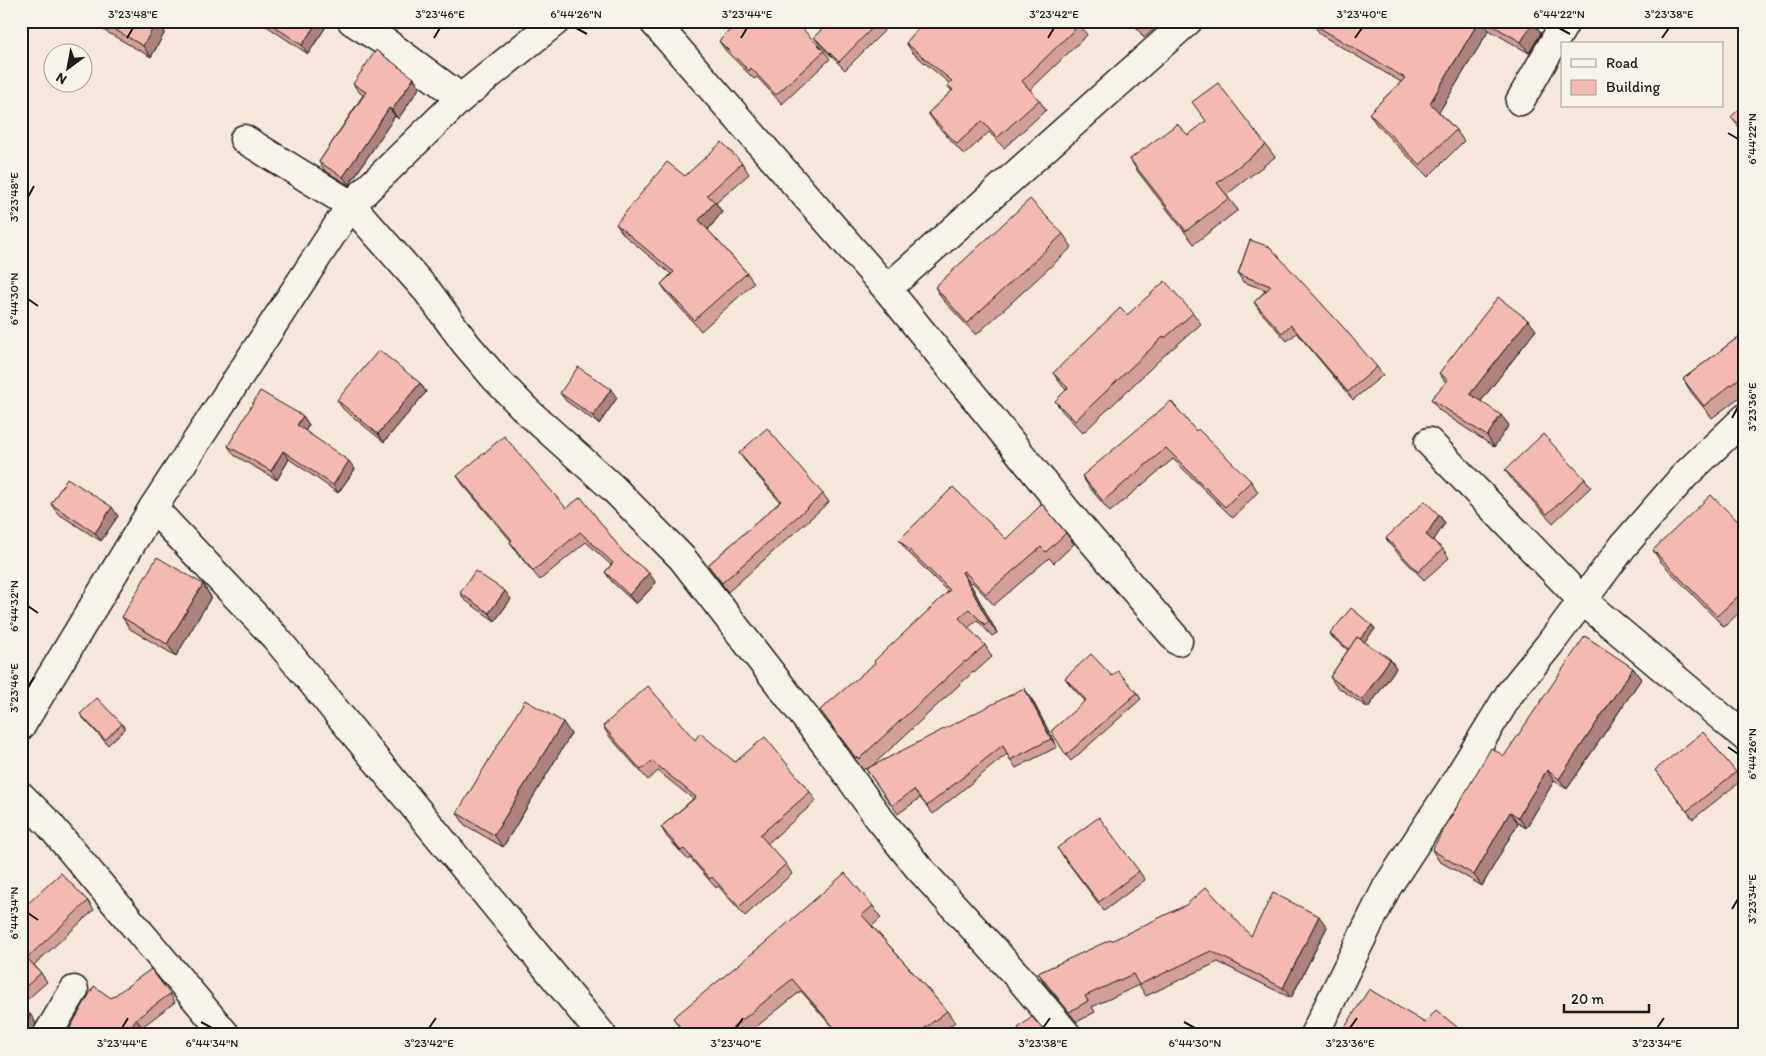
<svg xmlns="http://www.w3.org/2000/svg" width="1766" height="1056" font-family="Itim,sans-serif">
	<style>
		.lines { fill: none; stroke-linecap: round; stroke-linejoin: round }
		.minor-casing { stroke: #1c1c1c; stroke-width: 31 }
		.minor { stroke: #f7f3e8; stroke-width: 28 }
		.wall { fill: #d29f99; stroke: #1c1c1c }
		.shaded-wall { fill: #ab827d; stroke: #1c1c1c }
		.building { fill: #f4b9b2; stroke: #1c1c1c }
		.ticks { fill: none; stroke: #1c1c1c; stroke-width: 2 }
		.neatline { fill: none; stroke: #1c1c1c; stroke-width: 2 }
		.ticks-label { font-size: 12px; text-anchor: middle; fill: #1c1c1c }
	</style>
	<rect width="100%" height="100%" fill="#f6e7dd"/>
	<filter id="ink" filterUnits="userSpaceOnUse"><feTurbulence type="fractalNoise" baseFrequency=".02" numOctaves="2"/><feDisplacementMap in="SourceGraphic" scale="10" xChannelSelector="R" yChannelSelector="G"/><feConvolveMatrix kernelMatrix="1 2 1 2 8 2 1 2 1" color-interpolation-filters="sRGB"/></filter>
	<g filter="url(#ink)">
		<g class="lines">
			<defs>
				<g id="minor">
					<path d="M352,21L388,44L461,98"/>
					<path d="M653,21L887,289L1065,509L1178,641"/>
					<path d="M1520,101L1566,21"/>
					<path d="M244,139L351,205L428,292L466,344L495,378L527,411L613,488L682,558L828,747L879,818L918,867L1021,980L1067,1035"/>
					<path d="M887,289L1188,21"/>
					<path d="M1429,442L1582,600L1745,737"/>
					<path d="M153,508L275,637L602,1035"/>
					<path d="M21,726L153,508L351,205L461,98L556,21"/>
					<path d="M21,796L49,824L226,1035"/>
					<path d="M47,1035L74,990"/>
					<path d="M1314,1035L1387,887L1453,786L1510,693L1549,645L1624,545L1685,475L1745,418"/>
				</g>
			</defs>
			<!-- minor casing -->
			<use href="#minor" class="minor-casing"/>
			<!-- minor -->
			<use href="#minor" class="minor"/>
		</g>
		<!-- wall -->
		<g class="wall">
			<path d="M80,21H163L160,26L165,32L151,57L89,22L87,25Z"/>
			<path d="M262,21H324L327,25L308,54L265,25Z"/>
			<path d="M878,21L884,31L845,70L820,45L814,37Z"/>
			<path d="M1132,21H1164L1144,38Z"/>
			<path d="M1315,21H1532L1541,33L1529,53L1489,30L1439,112L1456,130L1464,141L1428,177L1376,124L1369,113L1401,82L1321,35L1313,24Z"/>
			<path d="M1080,24L1087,35L1030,90L1039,100L1046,110L1004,148L989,132L964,155L935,123L928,113L952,91L947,85L949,83L913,53L906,43Z"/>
			<path d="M719,41L824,51L830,59L782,104L757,77L754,79L725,50Z"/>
			<path d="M414,78L420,87L398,119L395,116L349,185L325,171L319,162L363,95L359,92L353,84Z"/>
			<path d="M1745,103V132L1737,125L1731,117Z"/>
			<path d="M1188,135L1266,145L1275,157L1226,195L1238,210L1194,244L1138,172L1130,159Z"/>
			<path d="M742,163L749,174L716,203L722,212L708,230L747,273L754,283L701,331L668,294L661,284L671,274L624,235L616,224L685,176Z"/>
			<path d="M1063,234L1072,247L976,335L943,300L935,287Z"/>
			<path d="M1250,240L1377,367L1383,375L1353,400L1297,333L1287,341L1259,310L1254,302L1266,290L1243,282L1238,274Z"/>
			<path d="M1193,313L1201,324L1172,349V348L1083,433L1063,412L1055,401L1066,390L1061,384L1053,373L1127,315Z"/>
			<path d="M1536,330L1481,401L1509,425L1494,447L1439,410L1431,399L1446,383L1439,373Z"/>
			<path d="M1745,332V393L1712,418L1691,392L1683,379Z"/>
			<path d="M420,383L426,392L384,442L343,409L337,400Z"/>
			<path d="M560,393L617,398L599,424L566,401Z"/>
			<path d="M303,416L309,425L305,431L355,469L338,493L289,459L277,480L234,455L228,446Z"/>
			<path d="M1196,431L1251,481L1258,492L1233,518L1173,459L1110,512L1089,487L1082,476Z"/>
			<path d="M739,453L823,494L829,502L728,592L708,565L780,502L745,461Z"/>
			<path d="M1505,470L1585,479L1591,487L1553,523L1511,478Z"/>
			<path d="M457,476L566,508L623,552L656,583L636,604L612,582L605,572L611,565L586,542L540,580L516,552L510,542L511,541L464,486Z"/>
			<path d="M51,504L118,516L101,541L57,513Z"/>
			<path d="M1439,515L1445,523L1433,541L1443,549L1449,558L1424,580L1391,546L1386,538Z"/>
			<path d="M1745,528V607L1724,627L1660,561L1653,550Z"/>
			<path d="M1066,533L1074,544L1054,563L1049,558L994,605L972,582L970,583L997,633L992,636L977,620L968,628L985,645L992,657L974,673L973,672L871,767L1030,696L1057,747L1016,768L1007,754L933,814L920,798L898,814L865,768L863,770L828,721L875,664L948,592L907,551L899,540L1006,539Z"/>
			<path d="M203,584L211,597L176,656L130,629L122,617Z"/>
			<path d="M460,593L511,599L495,621L466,601Z"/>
			<path d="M1372,625L1375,629L1364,642L1390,659L1396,668L1368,708L1336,686L1330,677L1348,650L1333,638L1330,634Z"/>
			<path d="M1633,668L1641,679L1567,789L1554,781L1526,828L1518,823L1482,886L1439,861L1432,850L1504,756Z"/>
			<path d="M1112,676L1137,693L1141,699L1071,761L1066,755L1085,701L1070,685L1065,678Z"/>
			<path d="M80,714L122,724L125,729L108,745L83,718Z"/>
			<path d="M603,726L695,740L735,762L810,792L816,801L767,844L786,864L792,874L745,916L718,886L716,888L690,858L688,860L667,837L661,827L693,799L658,771L648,780L609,736Z"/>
			<path d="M571,734L503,847L465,825L457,813Z"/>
			<path d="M1655,770L1736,772L1742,780L1693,819Z"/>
			<path d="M1057,848L1139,871L1145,880L1104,911Z"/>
			<path d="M88,901L94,910L34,965L41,973L47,982L21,1005V920L28,913L24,907Z"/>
			<path d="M873,906L881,918L872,926L947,1011L955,1022L939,1035H839L801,991L746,1035H685L673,1018Z"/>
			<path d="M1327,927L1291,998L1218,962L1146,996L1139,985L1092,1007L1095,1012L1077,1022L1045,984L1038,973L1111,941L1251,936Z"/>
			<path d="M170,994L175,1002L142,1027L137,1035H66L111,998Z"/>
			<path d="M21,1005L30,1014L36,1023L32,1035H21Z"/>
		</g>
		<!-- shaded-wall -->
		<g class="shaded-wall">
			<path d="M84,21H89V22L87,25Z"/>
			<path d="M153,21H163L160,26L165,32L151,57L143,46Z"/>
			<path d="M318,21H324L327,25L308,54L302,45Z"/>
			<path d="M1479,21H1482L1489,30L1438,114L1430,103Z"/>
			<path d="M1533,22L1541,33L1529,53L1521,42Z"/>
			<path d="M414,78L420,87L398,119L392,110Z"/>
			<path d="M389,108L395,116L349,185L343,177Z"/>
			<path d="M715,202L722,212L707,231L699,220Z"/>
			<path d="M1528,320L1536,330L1478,405L1470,394Z"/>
			<path d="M420,383L426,392L384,442L378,434Z"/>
			<path d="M611,389L617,398L599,424L593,416Z"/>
			<path d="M1501,415L1509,425L1494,447L1487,436Z"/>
			<path d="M303,416L309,425L303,434L297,425Z"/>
			<path d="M283,451L289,459L277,480L271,471Z"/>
			<path d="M349,461L355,469L338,493L333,485Z"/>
			<path d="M112,507L118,516L101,541L95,533Z"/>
			<path d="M1439,515L1445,523L1432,543L1426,535Z"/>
			<path d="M962,572L970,583L997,633L989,622Z"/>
			<path d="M649,573L656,583L636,604L629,595Z"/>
			<path d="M203,584L211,597L176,656L167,644Z"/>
			<path d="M505,591L511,599L495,621L489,613Z"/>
			<path d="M1372,625L1375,629L1354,655L1351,650Z"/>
			<path d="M1390,659L1396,668L1368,708L1362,700Z"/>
			<path d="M1633,668L1641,679L1567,789L1559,779Z"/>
			<path d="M1024,688L1030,696L1057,747L1051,739Z"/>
			<path d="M563,722L571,734L503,847L494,835Z"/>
			<path d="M1547,770L1554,781L1526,828L1518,817Z"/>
			<path d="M1510,812L1518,823L1482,886L1474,875Z"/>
			<path d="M1319,916L1327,927L1291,998L1283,988Z"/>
			<path d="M30,1014L36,1023L32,1035L26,1027Z"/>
			<path d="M136,1019L142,1027L137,1035H125Z"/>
		</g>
		<!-- building -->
		<g class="building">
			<path d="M100,21H157L143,46Z"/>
			<path d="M266,21H318L302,45Z"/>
			<path d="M739,21H795L824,51L776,95L751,68L749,71L719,41Z"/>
			<path d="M830,21H878V22L839,62L814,37Z"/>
			<path d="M924,21H1077L1080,24L1022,81L1039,100L997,138L982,121L957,144L928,113L953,90L947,85L952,81L906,43Z"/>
			<path d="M1132,21H1144L1137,28Z"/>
			<path d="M1315,21H1479L1430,103L1456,130L1420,165L1369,113L1405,78L1313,24Z"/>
			<path d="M1485,21H1532L1533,22L1521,42Z"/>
			<path d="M376,50L414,78L392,110L389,108L343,177L319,162L366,92L353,84Z"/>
			<path d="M1218,83L1266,145L1217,183L1229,198L1186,231L1130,159L1177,124L1188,135L1206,121L1192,102Z"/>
			<path d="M1745,103V129L1731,117Z"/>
			<path d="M722,142L742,163L707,195L715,202L699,220L747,273L694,320L661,284L674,272L616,224L667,162L685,176Z"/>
			<path d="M1030,199L1063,234L967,323L935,287Z"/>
			<path d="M1250,240L1270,247L1343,327L1377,367L1348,392L1291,325L1282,333L1254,302L1271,286L1238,274Z"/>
			<path d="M1165,281L1193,313L1165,338L1164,336L1075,421L1055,401L1068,388L1053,373L1120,308L1127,315Z"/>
			<path d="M1498,297L1528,320L1470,394L1501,415L1487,436L1431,399L1448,380L1439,373Z"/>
			<path d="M1745,332V374L1704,406L1683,379Z"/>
			<path d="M379,350L420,383L378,434L337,400Z"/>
			<path d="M578,367L611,389L593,416L560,393Z"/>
			<path d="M260,391L303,416L297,425L349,461L333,485L283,451L271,471L228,446Z"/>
			<path d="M1171,401L1196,431L1198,429L1251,481L1225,507L1166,448L1103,501L1082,476Z"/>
			<path d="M767,428L823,494L722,583L708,565L781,501L739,453Z"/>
			<path d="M1543,434L1585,479L1547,514L1505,470Z"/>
			<path d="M504,436L566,508L581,497L623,552L649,573L629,595L605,572L613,563L580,532L533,571L510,542L512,540L457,476Z"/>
			<path d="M67,478L112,507L95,533L51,504Z"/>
			<path d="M953,487L1006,539L1042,504L1066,533L1046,552L1041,547L986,594L964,571L962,572L989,622L985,625L969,609L959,618L985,645L966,662L965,661L859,759L857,757L856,758L820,710L875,663L874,661L950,590L899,540Z"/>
			<path d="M1711,495L1745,528V590L1717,616L1653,550Z"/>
			<path d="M1425,501L1439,515L1426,535L1443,549L1418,572L1386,538Z"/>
			<path d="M157,557L203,584L167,644L122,617Z"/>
			<path d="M475,571L505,591L489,613L460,593Z"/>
			<path d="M1351,608L1372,625L1360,639L1357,637L1349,649L1330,634Z"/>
			<path d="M1585,636L1633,668L1559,779L1547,770L1518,817L1510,812L1474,875L1432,850L1491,748L1504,756Z"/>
			<path d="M1357,637L1390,659L1362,700L1330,677Z"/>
			<path d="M1091,654L1112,676L1118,671L1137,693L1066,755L1051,731L1086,700L1065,678Z"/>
			<path d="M648,686L695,740L700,733L735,762L765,737L810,792L760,835L786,864L739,907L712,877L710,879L684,849L681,851L661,827L696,797L652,761L641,770L603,726Z"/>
			<path d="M1024,688L1051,739L1010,760L1003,745L927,806L914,790L892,806L866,769Z"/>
			<path d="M97,698L122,724L105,740L80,714Z"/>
			<path d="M525,700L563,722L494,835L457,813Z"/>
			<path d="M1703,732L1736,772L1687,811L1655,770Z"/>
			<path d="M1099,817L1139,871L1099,902L1057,848Z"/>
			<path d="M61,873L88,901L27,958L41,973L21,991V920L29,912L24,907Z"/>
			<path d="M845,873L873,906L862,915L947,1011L916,1035H840V1034L792,979L724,1035H686L673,1018L766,942Z"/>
			<path d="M1206,887L1251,936L1273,893L1319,916L1283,988L1211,951L1139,985L1133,974L1085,996L1088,1001L1069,1012L1038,973L1110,940L1111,941L1186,905Z"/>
			<path d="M151,969L170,994L136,1019L125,1035H66L94,986L111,998Z"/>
			<path d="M1369,989L1425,1023L1436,1010L1467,1035H1340Z"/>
			<path d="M21,1005L30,1014L26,1027L21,1031Z"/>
			<path d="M1032,1017L1047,1034L1023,1035L1018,1028Z"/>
		</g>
	</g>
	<!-- ticks -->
	<path class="ticks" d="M576,28L587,34M1559,28L1570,34M127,38L133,28M434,38L440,28M741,38L747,28M1048,38L1054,28M1355,38L1362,28M1662,38L1669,28M1728,133L1738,139M28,197L34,186M28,299L38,306M1732,418L1738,407M28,606L38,613M28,688L34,677M1728,747L1738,754M1732,909L1738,899M28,913L38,920M201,1022L212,1028M1184,1022L1195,1028M122,1028L128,1018M429,1028L436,1018M736,1028L743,1018M1043,1028L1050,1018M1350,1028L1357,1018M1657,1028L1664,1018"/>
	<!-- margin -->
	<rect width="1766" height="1056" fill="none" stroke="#f7f3e8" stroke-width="55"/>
	<!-- legend -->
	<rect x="1561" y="42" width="162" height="65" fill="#f7f3e8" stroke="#9f9d96"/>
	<rect x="1571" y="59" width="25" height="8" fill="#f7f3e8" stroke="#9f9d96"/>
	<text x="1606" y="68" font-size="15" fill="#1c1c1c">Road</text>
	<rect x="1571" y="80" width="25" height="15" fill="#f4b9b2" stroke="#9f9d96"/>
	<text x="1606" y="92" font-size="15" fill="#1c1c1c">Building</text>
	<!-- north arrow -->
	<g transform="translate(68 68) rotate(212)"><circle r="24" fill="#f7f3e8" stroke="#9f9d96"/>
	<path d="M0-4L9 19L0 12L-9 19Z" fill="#1c1c1c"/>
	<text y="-8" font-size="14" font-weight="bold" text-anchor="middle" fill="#1c1c1c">N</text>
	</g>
	<!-- scale -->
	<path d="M1564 1004v8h85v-8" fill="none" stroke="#1c1c1c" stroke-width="2.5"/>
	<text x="1571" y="1004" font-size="15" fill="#1c1c1c" stroke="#f7f3e8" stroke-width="4" paint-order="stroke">20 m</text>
	<rect x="28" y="28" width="1710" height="1000" class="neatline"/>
	<g class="ticks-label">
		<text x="133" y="18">3°23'48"E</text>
		<text x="440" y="18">3°23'46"E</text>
		<text x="576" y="18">6°44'26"N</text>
		<text x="747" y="18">3°23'44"E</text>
		<text x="1054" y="18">3°23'42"E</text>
		<text x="1362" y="18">3°23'40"E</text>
		<text x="1559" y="18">6°44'22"N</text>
		<text x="1669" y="18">3°23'38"E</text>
		<text transform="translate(1752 139) rotate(-90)" y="4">6°44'22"N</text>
		<text transform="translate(14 197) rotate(-90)" y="4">3°23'48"E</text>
		<text transform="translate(14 299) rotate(-90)" y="4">6°44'30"N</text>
		<text transform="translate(1752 407) rotate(-90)" y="4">3°23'36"E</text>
		<text transform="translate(14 606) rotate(-90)" y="4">6°44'32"N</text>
		<text transform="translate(14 688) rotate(-90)" y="4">3°23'46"E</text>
		<text transform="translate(1752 754) rotate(-90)" y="4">6°44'26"N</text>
		<text transform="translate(1752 899) rotate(-90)" y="4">3°23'34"E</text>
		<text transform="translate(14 913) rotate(-90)" y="4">6°44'34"N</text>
		<text x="122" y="1047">3°23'44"E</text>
		<text x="212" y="1047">6°44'34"N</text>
		<text x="429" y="1047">3°23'42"E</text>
		<text x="736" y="1047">3°23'40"E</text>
		<text x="1043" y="1047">3°23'38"E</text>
		<text x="1195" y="1047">6°44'30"N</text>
		<text x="1350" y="1047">3°23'36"E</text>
		<text x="1657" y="1047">3°23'34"E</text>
	</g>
</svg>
